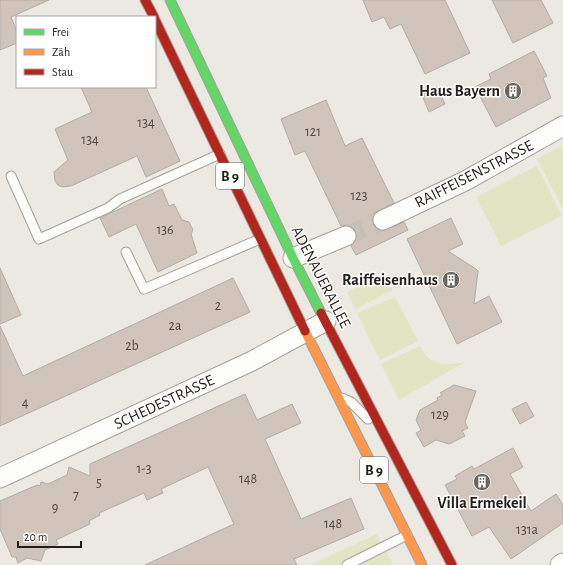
<svg xmlns="http://www.w3.org/2000/svg" width="563" height="565" font-family="'Alegreya Sans',sans-serif">
	<style>
		.green { fill: #e1e5c4 }
		.building { fill: #d1c4ba; stroke: #b1ada9 }
		.lines { fill: none; stroke-linecap: round; stroke-linejoin: round }
		.street-tunnel { stroke: #c4c0ba; stroke-width: 19; stroke-dasharray: 19 10; stroke-linecap: butt }
		.lane-casing { stroke: #a5a29d; stroke-width: 11 }
		.street-casing { stroke: #a5a29d; stroke-width: 21 }
		.fast-casing { stroke: #a5a29d; stroke-width: 11 }
		.slow-casing { stroke: #a5a29d; stroke-width: 11 }
		.jam-casing { stroke: #a5a29d; stroke-width: 11 }
		.lane { stroke: #fcfcfb; stroke-width: 9 }
		.street { stroke: #fcfcfb; stroke-width: 19 }
		.fast { stroke: #63d668; stroke-width: 9 }
		.slow { stroke: #ff974d; stroke-width: 9 }
		.jam { stroke: #b3261e; stroke-width: 9 }
		.labels { text-anchor: middle; dominant-baseline: central; stroke-width: 3; stroke-linejoin: round; paint-order: stroke }
		.number-label { font-size: 14px; fill: #4e4843 }
		.shield { fill: #fff; stroke: #64625f; stroke-width: 1 }
		.shield-label { font-size: 15px; font-weight: bold; fill: #221f1b }
		.poi-label { font-size: 16px; font-weight: bold; fill: #221f1b; stroke: #fff; text-anchor: end }
		.street-label { font-size: 16px; fill: #221f1b; stroke: #fff }
	</style>
	<rect width="100%" height="100%" fill="#ece8e2"/>
	<!-- green -->
	<g class="green">
		<path d="M563,145V209L537,159Z"/>
		<path d="M537,166L562,216L501,246L476,197Z"/>
		<path d="M375,280L384,281L393,290L355,309L347,292Z"/>
		<path d="M395,297L418,341L380,360L357,313Z"/>
		<path d="M420,346C429,366 446,366 465,362L399,400L381,364Z"/>
		<path d="M377,534L393,565H310Z"/>
	</g>
	<!-- building -->
	<g class="building">
		<path d="M0,0H49L11,17L17,32V43L0,50Z"/>
		<path d="M363,0H445L470,53L425,74L401,24L390,29L384,17L372,22Z"/>
		<path d="M492,0H541L553,23L513,43Z"/>
		<path d="M534,51L547,76L543,78L551,98L496,127L475,87L491,79L489,74Z"/>
		<path d="M81,87H146L180,161L146,177L137,156L71,186L62,187L58,185L55,181L54,172L68,160L55,129L92,112Z"/>
		<path d="M437,87L445,104L429,112L422,95Z"/>
		<path d="M326,100L345,146L362,138L394,203L374,213L372,220L373,225L377,229L383,231L404,222L408,230L356,255L351,246L357,238L356,231L348,225L341,226L305,151L295,155L281,119Z"/>
		<path d="M162,189L169,206L174,204L182,220L189,222L193,230L191,234L197,253L158,272L136,224L109,237L100,218Z"/>
		<path d="M451,218L463,244L448,251L476,269L478,271L474,304L489,296L502,322L457,344L407,239Z"/>
		<path d="M0,268L21,315L0,324Z"/>
		<path d="M233,278L250,312L0,426V326L23,376Z"/>
		<path d="M454,385L476,391L465,422L468,428L462,431L465,436L449,444L436,440L424,447L416,433L421,430L416,420L420,410L438,400L437,398L442,395L440,393Z"/>
		<path d="M245,394L257,420L292,404L301,423L265,439L301,519L351,498L364,529L294,559L297,565H145L234,524L208,467L161,489L163,493L147,500L144,493L99,513L100,515L89,521L90,524L56,540L58,544L45,550L41,561L27,558L18,563L16,557H12L0,529V501L37,485L40,486L41,482L48,484L67,475L69,467L90,476V464Z"/>
		<path d="M526,402L534,416L520,424L512,409Z"/>
		<path d="M513,448L523,467L510,474L531,511L556,494L563,505V523L511,559L489,527L472,536L445,485L457,479L455,476L472,466L474,469Z"/>
	</g>
	<g class="lines">
		<!-- street-tunnel -->
		<path class="street-tunnel" d="M346,236L383,220"/>
		<defs>
			<g id="lane">
				<path d="M11,176L39,239L108,208L120,199L220,154"/>
				<path d="M126,252L144,289L260,239"/>
				<path d="M342,398L351,402L368,419"/>
				<path d="M347,565L407,535"/>
			</g>
			<g id="street">
				<path d="M383,220L465,181L563,126"/>
				<path d="M293,258L346,236"/>
				<path d="M0,478L252,361L326,321"/>
				<path d="M560,565L563,563"/>
			</g>
			<path id="fast" d="M170,0L293,258L321,313"/>
			<path id="slow" d="M305,331L422,565"/>
			<g id="jam">
				<path d="M145,0L154,17"/>
				<path d="M155,20L305,331"/>
				<path d="M321,313L452,565"/>
			</g>
		</defs>
		<!-- lane casing -->
		<use href="#lane" class="lane-casing"/>
		<!-- street casing -->
		<use href="#street" class="street-casing"/>
		<!-- fast casing -->
		<use href="#fast" class="fast-casing"/>
		<!-- slow casing -->
		<use href="#slow" class="slow-casing"/>
		<!-- jam casing -->
		<use href="#jam" class="jam-casing"/>
		<!-- lane -->
		<use href="#lane" class="lane"/>
		<!-- street -->
		<use href="#street" class="street"/>
		<!-- fast -->
		<use href="#fast" class="fast"/>
		<!-- slow -->
		<use href="#slow" class="slow"/>
		<!-- jam -->
		<use href="#jam" class="jam"/>
	</g>
	<!-- icons -->
	<defs>
		<symbol id="building-disc" viewBox="-11 -11 22 22"><circle r="9.5" fill="#696561" stroke="#fff"/><path d="M-4-6H4V6H1V3H-1V6H-4ZM-2.5-4.3h1.7v1.8h-1.7ZM.8-4.3h1.7v1.8H.8ZM-2.5-1h1.7V.8h-1.7ZM.8-1h1.7V.8H.8Z" fill="#fff"/></symbol>
	</defs>
	<g fill-rule="evenodd">
		<use href="#building-disc" x="503" y="81" width="20" height="20"/>
		<use href="#building-disc" x="441" y="270" width="20" height="20"/>
		<use href="#building-disc" x="472" y="472" width="20" height="20"/>
	</g>
	<g class="labels">
		<!-- number labels -->
		<g class="number-label">
			<text x="146" y="123">134</text>
			<text x="313" y="132">121</text>
			<text x="90" y="140">134</text>
			<text x="359" y="196">123</text>
			<text x="165" y="230">136</text>
			<text x="218" y="306">2</text>
			<text x="175" y="326">2a</text>
			<text x="132" y="346">2b</text>
			<text x="25" y="403">4</text>
			<text x="440" y="415">129</text>
			<text x="144" y="469">1-3</text>
			<text x="248" y="479">148</text>
			<text x="99" y="483">5</text>
			<text x="76" y="495">7</text>
			<text x="55" y="508">9</text>
			<text x="333" y="524">148</text>
			<text x="527" y="530">131a</text>
		</g>
		<!-- shield labels -->
		<g class="shield">
			<rect x="216" y="163" width="28" height="26" rx="3"/>
			<rect x="360" y="457" width="28" height="26" rx="3"/>
		</g>
		<g class="shield-label">
			<text x="230" y="176">B 9</text>
			<text x="374" y="470">B 9</text>
		</g>
		<!-- poi labels -->
		<g class="poi-label">
			<text x="500" y="91">Haus Bayern</text>
			<text x="438" y="280">Raiffeisenhaus</text>
			<text x="482" y="503" text-anchor="middle">Villa Ermekeil</text>
		</g>
		<!-- street labels -->
		<g class="street-label">
			<text transform="translate(474 174) rotate(-27)">RAIFFEISENSTRASSE</text>
			<text transform="translate(321 277) rotate(63)">ADENAUERALLEE</text>
			<text transform="translate(164 402) rotate(-25)">SCHEDESTRASSE</text>
		</g>
	</g>
	<!-- legend -->
	<rect x="16" y="16" width="140" height="72" fill="#ffffff" stroke="#a7a5a4"/>
	<rect x="24" y="29" width="20" height="6" fill="#63d668" stroke="#a7a5a4"/>
	<text x="52" y="36" font-size="12" fill="#221f1b">Frei</text>
	<rect x="24" y="49" width="20" height="6" fill="#ff974d" stroke="#a7a5a4"/>
	<text x="52" y="56" font-size="12" fill="#221f1b">Zäh</text>
	<rect x="24" y="69" width="20" height="6" fill="#b3261e" stroke="#a7a5a4"/>
	<text x="52" y="76" font-size="12" fill="#221f1b">Stau</text>
	<!-- scale -->
	<path d="M18 541v6h63v-6" fill="none" stroke="#221f1b" stroke-width="2"/>
	<text x="24" y="541" font-size="12" fill="#221f1b" stroke="#ffffff" stroke-width="3" paint-order="stroke">20 m</text>
</svg>
